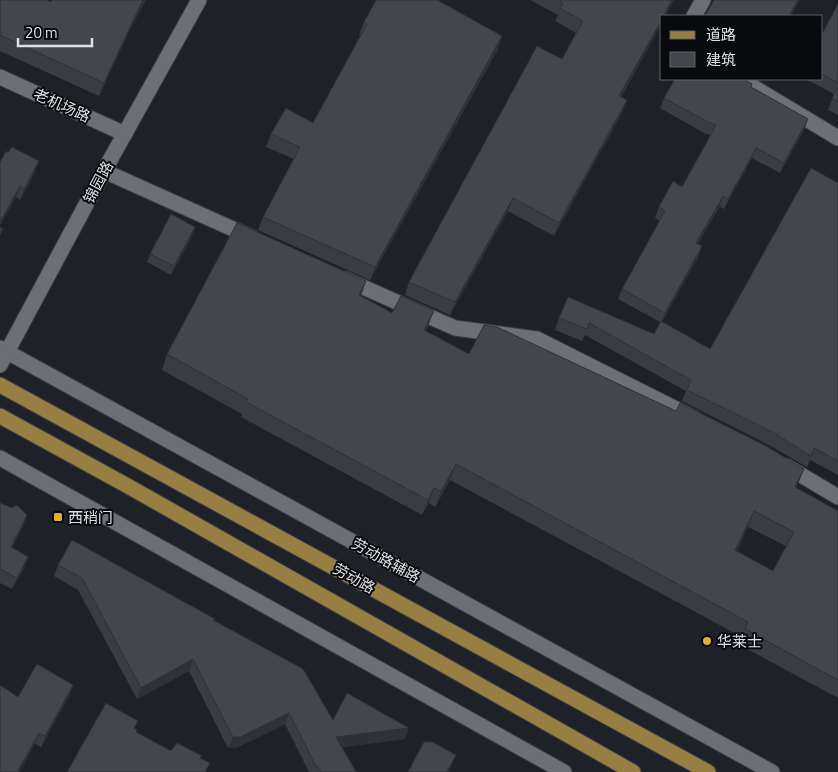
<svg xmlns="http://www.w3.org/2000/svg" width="838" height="772" font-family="'Titillium Web','Noto Sans SC',sans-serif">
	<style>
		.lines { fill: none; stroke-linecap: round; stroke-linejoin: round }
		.minor-casing { stroke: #3b3d43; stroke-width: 17 }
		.major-casing { stroke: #3b3d43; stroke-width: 17 }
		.minor { stroke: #6c6f76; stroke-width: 15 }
		.major { stroke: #977f44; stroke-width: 15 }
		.wall { fill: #3a3c42; fill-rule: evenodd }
		.shaded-wall { fill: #2f3136 }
		.building { fill: #43464d; stroke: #2f3136; fill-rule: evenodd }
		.poi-dot { fill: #e2af34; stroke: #090a0d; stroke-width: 2 }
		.labels { text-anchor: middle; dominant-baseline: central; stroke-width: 4; stroke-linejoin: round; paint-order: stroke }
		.street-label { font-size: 15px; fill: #dee0e4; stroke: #090a0d }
		.poi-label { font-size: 15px; fill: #dee0e4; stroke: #090a0d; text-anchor: start }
	</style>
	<rect width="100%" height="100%" fill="#1e2127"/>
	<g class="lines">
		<defs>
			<g id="minor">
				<path d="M694,16L703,0"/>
				<path d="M0,77L125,134"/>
				<path d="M740,79L838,138"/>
				<path d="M104,171L253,238"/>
				<path d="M345,279L455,328L537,339L694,418"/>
				<path d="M0,348L772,772"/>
				<path d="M0,365L104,171L199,0"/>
				<path d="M0,458L564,772"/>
				<path d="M786,466L838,497"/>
			</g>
			<g id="major">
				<path d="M0,385L708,772"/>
				<path d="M0,416L126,485L633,772"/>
			</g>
		</defs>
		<!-- minor casing -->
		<use href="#minor" class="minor-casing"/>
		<!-- major casing -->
		<use href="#major" class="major-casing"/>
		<!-- minor -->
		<use href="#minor" class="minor"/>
		<!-- major -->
		<use href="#major" class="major"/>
	</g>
	<!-- wall -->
	<g class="wall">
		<path d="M0,0L51,2L52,0H146L131,27L99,96L0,51Z"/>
		<path d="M530,0H674L665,16H662V23L621,97L622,113L554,236L508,211L450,315L405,295L409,282L562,59L576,33L555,21L558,15Z"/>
		<path d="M441,2L498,49L370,280L258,230L263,217L294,159L266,147L271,134L313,123L360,36L359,35L364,22Z"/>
		<path d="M838,4V115L828,110L834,94L806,79H822V34Z"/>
		<path d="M752,84L751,87L808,119L804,130L780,173L752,158L724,209L720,207L714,216L698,244L702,246L698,257L662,322L710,349L838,183V475L810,460L807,467L769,445L682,401L686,391L585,335L582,341L555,330L559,318L654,334L660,322L618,299L622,289L660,221L655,218L659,207L682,187L711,135L704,133L660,108L664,98Z"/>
		<path d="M0,162L35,172L20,200L16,197Z"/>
		<path d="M192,236L171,275L147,262L150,254Z"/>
		<path d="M361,296L392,313L428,326L426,331L469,354L676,411L804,469L796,488L838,511V698L740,645L742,637L450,480L435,507L429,503L422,515L241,417L242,414L162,370L167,354ZM748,527L786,546L773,571L737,551Z"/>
		<path d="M0,503L27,515L23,526L12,547L28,557L24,568L12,589L0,583Z"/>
		<path d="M58,565L214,621L333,720L405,739L342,747L356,772H309L285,724L236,748H228L189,671L137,699L78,590L54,576Z"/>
		<path d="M73,685L69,696L41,747L35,744L18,697Z"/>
	</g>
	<!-- shaded-wall -->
	<g class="shaded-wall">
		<path d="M143,0H146L131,27L99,96L104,83L136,14Z"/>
		<path d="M672,0H674L665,16H663Z"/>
		<path d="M798,0H800L791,16H789Z"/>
		<path d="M662,19V23L615,109L619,96Z"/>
		<path d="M502,36L498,49L370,280L375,267Z"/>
		<path d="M627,100L622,113L554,236L559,223Z"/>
		<path d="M808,119L804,130L780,173L784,163Z"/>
		<path d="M756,148L752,158L724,209L728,199Z"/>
		<path d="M39,161L35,172L20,200L24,189Z"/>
		<path d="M20,186L16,197L0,226V222Z"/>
		<path d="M723,196L720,207L714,216L692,254L696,243L718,205Z"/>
		<path d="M513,198L508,211L450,315L455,302Z"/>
		<path d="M195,227L192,236L171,275L174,266Z"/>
		<path d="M702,246L698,257L661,323L665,313Z"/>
		<path d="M366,281L361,296L359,295Z"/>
		<path d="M434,311L428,326L418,345L424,330Z"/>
		<path d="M456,464L450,480L435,507L441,491Z"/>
		<path d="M804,469L798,484L789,503L795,487Z"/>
		<path d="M434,488L429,503L422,515L428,500Z"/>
		<path d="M754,511L748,527L730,565L735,550Z"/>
		<path d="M27,515L23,526L7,558L11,547Z"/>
		<path d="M28,557L24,568L12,589L17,578Z"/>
		<path d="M193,659L189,671L137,699L141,688Z"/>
		<path d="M73,685L69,696L41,747L45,736Z"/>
		<path d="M289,713L285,724L236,748H228L233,737Z"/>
		<path d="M409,728L405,739L332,749L336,737Z"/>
		<path d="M39,733L35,744L20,772H18Z"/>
		<path d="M456,755L449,772H447Z"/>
	</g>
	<!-- building -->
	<g class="building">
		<path d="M0,0H47L51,2L52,0H143L136,14L104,83L0,35Z"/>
		<path d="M376,0H439V1L502,36L375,267L263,217L300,147L271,134L286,108L313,123L367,24L364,22Z"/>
		<path d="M558,0H672L663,16H662V19L619,96L627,100L559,223L513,198L455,302L409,282L537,46L562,59L583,21L560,8L563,3Z"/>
		<path d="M714,0H798L789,16H705Z"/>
		<path d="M838,4V83L822,74V34Z"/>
		<path d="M675,79H743L752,84L751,87L808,119L784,163L756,148L728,199L723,196L718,205L696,243L702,246L665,313L622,289L665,211L659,207L673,181L682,187L716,125L708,122L664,98Z"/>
		<path d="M838,88V102L832,98Z"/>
		<path d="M12,147L39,161L24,189L20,186L0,222V162L6,151L8,153Z"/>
		<path d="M811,168L838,183V461L814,448L811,456L774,433L687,390L691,380L589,323L587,329L559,318L568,297L654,334L661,321L710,349Z"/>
		<path d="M171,214L195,227L174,266L150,254Z"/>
		<path d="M237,223L366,281L359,295L392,313L401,296L434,311L424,330L469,354L484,325L497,327L676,411L680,403L766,446L804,469L795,487L838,511V680L745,629L748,622L456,464L441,491L434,488L428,500L246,402L248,399L167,354ZM754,511L794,532L773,571L735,550Z"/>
		<path d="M0,227L3,229L0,235Z"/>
		<path d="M0,503L12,508L17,505L27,515L11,547L28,557L17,578L0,569Z"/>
		<path d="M72,540L215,619L213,620L303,669L333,720L347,693L409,728L336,737L356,772H321L319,768L316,766L289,713L240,737H233L193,659L141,688L82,578L58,565Z"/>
		<path d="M37,664L73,685L45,736L39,733L18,771L19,772H0V685L18,697Z"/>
		<path d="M106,703L138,721L134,728L137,730L136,732L171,751L177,743L202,756L200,758L210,763L205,772H67Z"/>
		<path d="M424,742H432L456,755L447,772H408Z"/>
	</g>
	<!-- markers -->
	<g class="poi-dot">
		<rect x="53" y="512" width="10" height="10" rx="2.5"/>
		<circle cx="707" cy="641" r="5"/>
	</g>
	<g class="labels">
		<!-- street labels -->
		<g class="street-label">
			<text transform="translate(62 105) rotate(24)">老机场路</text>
			<text transform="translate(98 182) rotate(-62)">锦园路</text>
			<text transform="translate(386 560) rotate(29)">劳动路辅路</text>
			<text transform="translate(354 578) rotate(29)">劳动路</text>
		</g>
		<!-- poi labels -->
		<g class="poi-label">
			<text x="68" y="517">西稍门</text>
			<text x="717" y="641">华莱士</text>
		</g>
	</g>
	<!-- legend -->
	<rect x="660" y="15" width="162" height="65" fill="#090a0d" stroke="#5e6063"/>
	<rect x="670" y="31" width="25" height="8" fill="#977f44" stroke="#5e6063"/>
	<text x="706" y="40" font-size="15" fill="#dee0e4">道路</text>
	<rect x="670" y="52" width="25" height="15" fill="#43464d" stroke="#5e6063"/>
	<text x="706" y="65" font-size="15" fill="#dee0e4">建筑</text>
	<!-- scale -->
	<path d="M18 38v8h74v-8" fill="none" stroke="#dee0e4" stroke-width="2.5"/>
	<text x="25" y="38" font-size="15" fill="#dee0e4" stroke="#090a0d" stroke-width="4" paint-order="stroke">20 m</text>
</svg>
